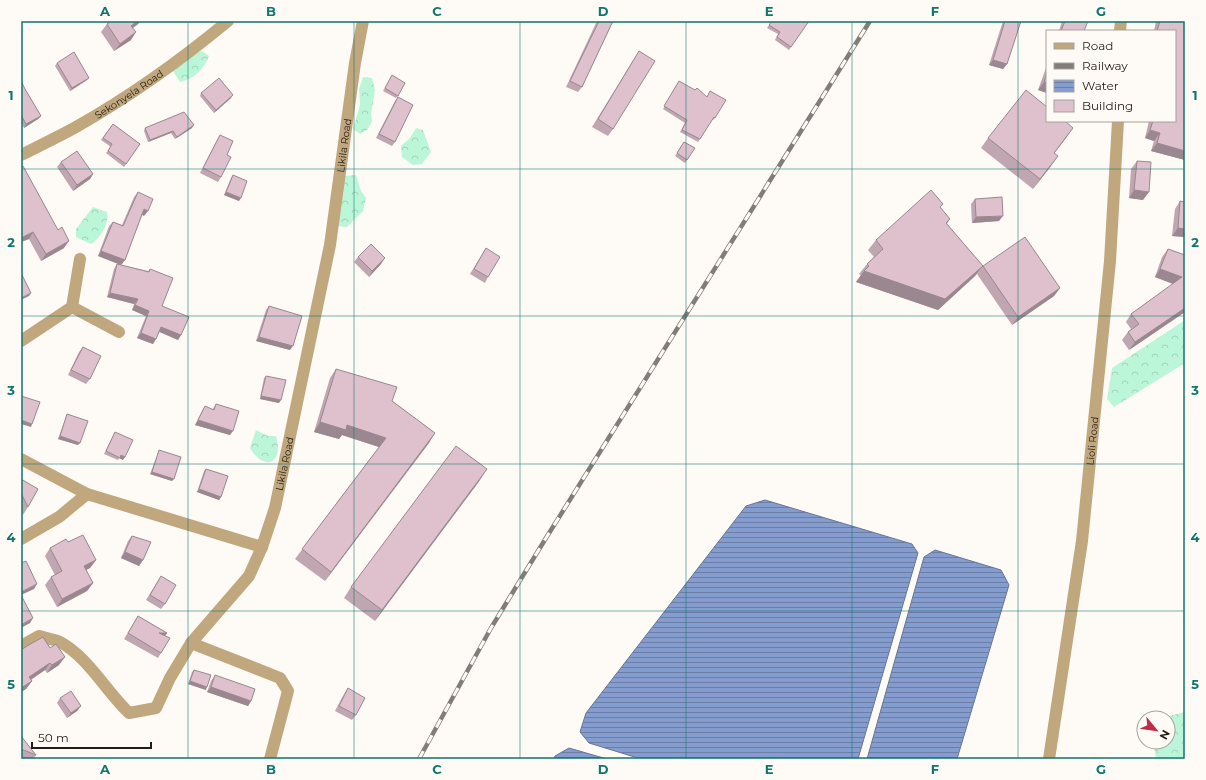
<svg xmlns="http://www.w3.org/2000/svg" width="1206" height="780" font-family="Montserrat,sans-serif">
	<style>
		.forest { fill: url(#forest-crowns) }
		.water { fill: url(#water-rules); stroke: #677696 }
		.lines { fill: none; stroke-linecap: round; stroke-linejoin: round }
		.minor { stroke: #c0a77e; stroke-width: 12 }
		.rail-casing { stroke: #827d76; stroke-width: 4.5 }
		.rail { stroke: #fefaf5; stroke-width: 3; stroke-dasharray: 9; stroke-linecap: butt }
		.wall { fill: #bfa6b0 }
		.shaded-wall { fill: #9b8790 }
		.building { fill: #dec1cd; stroke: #9b8790 }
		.grid { fill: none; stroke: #0f766e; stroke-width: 1; stroke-opacity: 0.55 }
		.labels { text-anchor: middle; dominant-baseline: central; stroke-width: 3; stroke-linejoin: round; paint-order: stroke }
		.street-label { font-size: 10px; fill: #221c13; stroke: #fefaf5 }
		.neatline { fill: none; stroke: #0f766e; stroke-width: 1.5 }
		.grid-label { font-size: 13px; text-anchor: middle; font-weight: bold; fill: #0f766e }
	</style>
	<defs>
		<pattern id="forest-crowns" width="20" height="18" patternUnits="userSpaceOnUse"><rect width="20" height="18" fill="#bcf6d9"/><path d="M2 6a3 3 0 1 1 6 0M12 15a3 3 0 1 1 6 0" fill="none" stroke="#a1d2b9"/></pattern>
		<pattern id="water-rules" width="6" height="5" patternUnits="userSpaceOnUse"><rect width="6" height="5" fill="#849cce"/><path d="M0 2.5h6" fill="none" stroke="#6c7ea6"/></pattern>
	</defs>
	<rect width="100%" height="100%" fill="#fefaf5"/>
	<!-- forest -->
	<g class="forest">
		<path d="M202,51L209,56C204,69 194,79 180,82L173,71C179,60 190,54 202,51Z"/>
		<path d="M363,77L372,78L375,90L371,114L372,121L368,129L360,134L353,129L360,105L359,89Z"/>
		<path d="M416,128L423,130L431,152L422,164L413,165L402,157L401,146L410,138Z"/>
		<path d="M356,175L361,191L366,198L363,211L347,227L337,226L344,176Z"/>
		<path d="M93,207L107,212C109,225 101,237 91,244L76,237V229Z"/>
		<path d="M1185,320V363L1114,407L1107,399L1112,368Z"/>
		<path d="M256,430L268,436H276C284,464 264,472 250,448Z"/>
		<path d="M1185,712V759L1156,758L1153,742H1168V718H1161Z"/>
	</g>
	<!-- water -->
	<g class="water">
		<path d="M765,500L912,544L918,553L858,759H641L589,743L580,732L586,713L746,506Z"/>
		<path d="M935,550L1001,570L1009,585L957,759H867L924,557Z"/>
		<path d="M569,748L607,759H554L555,756Z"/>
	</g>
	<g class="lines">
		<!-- minor -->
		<g class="minor">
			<path d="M1120,31L1121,21"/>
			<path id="s1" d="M21,155C39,146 58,137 76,127C129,97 181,60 228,21"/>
			<path d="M72,307L119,332"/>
			<path d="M21,341L72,307L80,259"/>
			<path d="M21,459L87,494L262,547"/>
			<path d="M21,539L59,517L87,494"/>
			<path d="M191,643L280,678L288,691L270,759"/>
			<path id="s2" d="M21,646L39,636C45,638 54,639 60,642C89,658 105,690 129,713L156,708L170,678L191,643L249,576L262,547L275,508L330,245L355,63L363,21"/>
			<path id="s3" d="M1049,759L1082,541L1110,261L1118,121"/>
		</g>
		<defs>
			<path id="rail" d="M419,759L491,628L546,538L870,21"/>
		</defs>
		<!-- rail casing -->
		<use href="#rail" class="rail-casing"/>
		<!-- rail -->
		<use href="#rail" class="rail"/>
	</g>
	<!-- wall -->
	<g class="wall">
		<path d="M111,21H140L138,24L133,28L131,40L114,51L101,32L107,24Z"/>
		<path d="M597,21H613L582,87L578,92L566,87Z"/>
		<path d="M772,21H809L789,50L775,40L778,34L767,28Z"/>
		<path d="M1003,21H1021L1007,64L1003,69L989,65Z"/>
		<path d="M1062,21H1088L1084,31H1059Z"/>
		<path d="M1156,21H1185V160L1151,151L1154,141L1145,138L1149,121H1175V31H1154Z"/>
		<path d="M639,51L613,129L608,136L592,127L634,59Z"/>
		<path d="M57,63L87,80L70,91L55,66Z"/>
		<path d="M1047,65V93L1038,90Z"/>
		<path d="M392,75L398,96L396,98L383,91Z"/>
		<path d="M21,81L25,89L41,116L38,119L24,128L21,123Z"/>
		<path d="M679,81L715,118L713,120H712L698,142L680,132L685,123L663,109Z"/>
		<path d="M201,93L231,98L214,113L200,96Z"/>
		<path d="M398,97L395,142L392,146L376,138L395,101Z"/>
		<path d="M113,124L140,144L124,167L106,153L111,147L101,140Z"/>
		<path d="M145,128H192L175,139L171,133L148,142L144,131Z"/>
		<path d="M220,135L227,155L221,177L218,182L200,173L217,140Z"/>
		<path d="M988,138H1066L1054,153L1051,166L1033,189L981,148Z"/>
		<path d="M684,142L695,148L685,163L675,156Z"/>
		<path d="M1137,161L1143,200L1129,198L1131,169Z"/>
		<path d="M61,162L93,174L90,179L73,191L57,167Z"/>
		<path d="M21,167L64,248L41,261L29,239L21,242Z"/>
		<path d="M233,175L239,201L224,195L231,178Z"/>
		<path d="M138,192L144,216L142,215L125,260L121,265L98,256L109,226L113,222L122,225L134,197Z"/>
		<path d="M975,199L999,221L972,223L971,204Z"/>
		<path d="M1180,201L1185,202V237L1172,236L1175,209Z"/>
		<path d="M940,208L950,219L947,224L983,266L975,276L938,310L856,282L861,275L859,274L867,264L874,257L868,250L876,240Z"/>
		<path d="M486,248L488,277L485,283L470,274Z"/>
		<path d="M1168,249L1185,255V312L1129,350L1122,340L1128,332L1131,329L1126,322L1131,314L1173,284L1155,277L1162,257Z"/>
		<path d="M358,257L381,264L369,277L354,262Z"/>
		<path d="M117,264L148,271L150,269L162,306L181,335L178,340L159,332L153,344L137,338L146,316L132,310L134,304L107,297L114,269Z"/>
		<path d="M983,266L1060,288L1054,296L1012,325L977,274Z"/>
		<path d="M269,306L290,350L256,341L266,310Z"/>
		<path d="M83,347L90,379L86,384L68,375L79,352Z"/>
		<path d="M336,369L392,401L435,433L325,581L295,559L379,447L342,435L339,439L314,432L330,378Z"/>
		<path d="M266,376L279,403L260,399L264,378Z"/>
		<path d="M216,404L230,435L195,425L202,411L205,406L212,410Z"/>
		<path d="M67,414L78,445L58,439L66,417Z"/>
		<path d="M115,432L123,460L119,458L118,460L104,454Z"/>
		<path d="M159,450L172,481L150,474L158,453Z"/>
		<path d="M206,469L221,497L219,500L197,492L204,471Z"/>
		<path d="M21,479L28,507L23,515L21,511Z"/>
		<path d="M480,480L375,621L344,598L351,587Z"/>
		<path d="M132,536L143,560L139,566L121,558L128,541Z"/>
		<path d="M68,542L96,560L90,568L86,570L93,583L87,591L57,607L45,585L51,577L55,575L45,556L50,548Z"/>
		<path d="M161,576L165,604L161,609L146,600Z"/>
		<path d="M138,616L167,633L165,636L161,653L158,658L124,639Z"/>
		<path d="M21,650L59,665L47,673L45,670L31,680L32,681L26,689L21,692Z"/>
		<path d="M194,670L206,690L188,684L192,672Z"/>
		<path d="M215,675L251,701L248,706L207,692L211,681Z"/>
		<path d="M348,688L356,715L352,720L335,711L344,694Z"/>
		<path d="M60,698L81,706L77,711L67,718L57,703Z"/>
		<path d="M21,736L36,755L33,759H21Z"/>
	</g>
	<!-- shaded-wall -->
	<g class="shaded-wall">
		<path d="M137,21H140L138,24L126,33L131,26Z"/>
		<path d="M136,32L131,40L114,51L120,44Z"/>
		<path d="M993,60L1007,64L1003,69L989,65Z"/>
		<path d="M89,78L87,80L70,91L72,88Z"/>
		<path d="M1044,82L1047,83V93L1038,90Z"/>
		<path d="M233,95L231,98L214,113L216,110Z"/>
		<path d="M41,116L38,119L24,128L26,124Z"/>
		<path d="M194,125L192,128L175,139L177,137Z"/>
		<path d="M1073,128L1066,138L1047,163L1054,153Z"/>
		<path d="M1150,130L1160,133L1154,141L1145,138Z"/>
		<path d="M173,131L171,133L148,142L150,140Z"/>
		<path d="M1157,143L1185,151V160L1151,151Z"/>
		<path d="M1058,156L1051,166L1033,189L1040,179Z"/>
		<path d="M93,174L90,179L73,191L77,185Z"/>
		<path d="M1134,190L1149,192L1143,200L1129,198Z"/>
		<path d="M226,192L241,198L239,201L224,195Z"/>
		<path d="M144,209L148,211L144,216L141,214Z"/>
		<path d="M1003,216L999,221L972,223L976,217Z"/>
		<path d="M1178,228L1185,229V237L1172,236Z"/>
		<path d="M33,232L29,239L21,242V238Z"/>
		<path d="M69,241L64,248L41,261L46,254Z"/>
		<path d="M101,251L125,260L121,265L98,256Z"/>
		<path d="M385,258L381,264L369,277L372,271Z"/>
		<path d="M983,266L975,276L938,310L856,282L864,271Z"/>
		<path d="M1160,269L1182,277L1176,285L1155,277Z"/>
		<path d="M1060,288L1054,296L1012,325L1018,317Z"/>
		<path d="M31,293L29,296L21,300V298Z"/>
		<path d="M110,293L138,299L134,304L107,297Z"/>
		<path d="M135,305L149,311L146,316L132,310Z"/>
		<path d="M1185,308V312L1129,350L1135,342Z"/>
		<path d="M161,327L181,335L178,340L158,331Z"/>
		<path d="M141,333L156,339L153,344L137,338Z"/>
		<path d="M259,337L293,346L290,350L256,341Z"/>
		<path d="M261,396L281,400L279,403L260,399Z"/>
		<path d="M21,420L32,424L31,427L21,424Z"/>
		<path d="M198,420L233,431L230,435L195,425Z"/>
		<path d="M320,422L347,425L386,438L379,447L342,435L339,439L314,432Z"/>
		<path d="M435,433L429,443L325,581L331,572Z"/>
		<path d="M60,436L80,443L78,445L58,439Z"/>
		<path d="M121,455L125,457L123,460L119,458Z"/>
		<path d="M487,469L480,480L375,621L382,610Z"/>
		<path d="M152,472L174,479L172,481L150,474Z"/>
		<path d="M199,489L221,497L219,500L197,492Z"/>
		<path d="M125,552L143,560L139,566L121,558Z"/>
		<path d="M96,560L90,568L78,574L84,566Z"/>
		<path d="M93,583L87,591L57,607L62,599Z"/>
		<path d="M37,584L34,589L21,595V592Z"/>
		<path d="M33,618L30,623L21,628V625Z"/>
		<path d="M159,633H167L163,638Z"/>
		<path d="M65,657L59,665L47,673L52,665Z"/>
		<path d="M50,663L45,670L24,684L29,677Z"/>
		<path d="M32,681L26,689L21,692V688Z"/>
		<path d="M190,681L207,687L206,690L188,684Z"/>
		<path d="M211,687L251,701L248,706L207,692Z"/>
		<path d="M81,706L77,711L67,718L71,713Z"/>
	</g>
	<!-- building -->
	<g class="building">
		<path d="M111,21H137L131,26L136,32L120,44L107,24Z"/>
		<path d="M599,21H613L582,87L570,81Z"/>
		<path d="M772,21H809L791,47L777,37L780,32L769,25Z"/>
		<path d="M1005,21H1021L1007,64L993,60Z"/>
		<path d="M1065,21H1088L1084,31H1061Z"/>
		<path d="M1160,21H1185V151L1157,143L1160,133L1150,130L1153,121H1175V31H1157Z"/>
		<path d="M639,51L655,61L613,129L598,119Z"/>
		<path d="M74,52L89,78L72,88L57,63Z"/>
		<path d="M1047,73V83L1044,82Z"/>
		<path d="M392,75L405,83L398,96L385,88Z"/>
		<path d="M219,78L233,95L216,110L201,93Z"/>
		<path d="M21,81L25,89L41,116L26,124L21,115Z"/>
		<path d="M679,81L695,90L697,88L707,97L710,91L726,100L715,118L714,117L700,139L682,130L687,120L664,106Z"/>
		<path d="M1026,90L1047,107V121H1065L1073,128L1054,153L1058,156L1040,179L988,138Z"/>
		<path d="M398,97L413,105L395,142L379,134Z"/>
		<path d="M184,112L194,125L177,137L173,131L150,140L145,128Z"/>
		<path d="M113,124L140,144L126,164L108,151L112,144L103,138Z"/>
		<path d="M220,135L233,141L227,155L231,157L221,177L203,168Z"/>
		<path d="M684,142L695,148L687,160L677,153Z"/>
		<path d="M77,151L93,174L77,185L61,162Z"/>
		<path d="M1137,161L1151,162L1149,192L1134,190Z"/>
		<path d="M23,166L58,230L62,227L69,241L46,254L33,232L21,238V167Z"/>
		<path d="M233,175L247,181L241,198L226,192Z"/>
		<path d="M931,190L943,204L940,207L950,219L946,223L983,266L945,299L864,271L869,266L867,264L883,249L876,240Z"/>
		<path d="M138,192L153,199L148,211L144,209L125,260L101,251L113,222L123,226Z"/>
		<path d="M1002,197L1003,216L976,217L975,199Z"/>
		<path d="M1180,201L1185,202V229L1178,228Z"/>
		<path d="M1025,237L1060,288L1018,317L983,266Z"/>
		<path d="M371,244L385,258L372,271L358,257Z"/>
		<path d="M486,248L500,257L488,277L474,269Z"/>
		<path d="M1168,249L1185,255V308L1135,342L1128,332L1139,324L1131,314L1182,277L1160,269Z"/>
		<path d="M117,264L149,272L150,269L173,278L162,306L189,317L181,335L161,327L156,339L141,333L149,311L135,305L138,299L110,293Z"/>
		<path d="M21,273L31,293L21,298Z"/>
		<path d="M269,306L302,316L293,346L259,337Z"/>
		<path d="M83,347L101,356L90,379L71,370Z"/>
		<path d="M336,369L397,387L392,401L435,433L331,572L302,549L386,438L347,425L346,430L320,422Z"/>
		<path d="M266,376L286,380L281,400L261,396Z"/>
		<path d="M21,396L40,402L32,424L21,420Z"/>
		<path d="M216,404L239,411L233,431L198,420L205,406L214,410Z"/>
		<path d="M67,414L88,421L80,443L60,436Z"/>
		<path d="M115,432L133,440L125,457L121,455L120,458L106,451Z"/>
		<path d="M456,446L487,469L382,610L351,587Z"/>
		<path d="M159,450L181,457L174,479L152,472Z"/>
		<path d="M206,469L228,476L221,497L199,489Z"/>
		<path d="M21,479L38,489L28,507L21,493Z"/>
		<path d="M83,535L96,560L84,566L93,583L62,599L51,577L62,571L50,548L66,539L68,542Z"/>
		<path d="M132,536L151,542L143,560L125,552Z"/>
		<path d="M26,561L37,584L21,592V563Z"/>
		<path d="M161,576L176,585L165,604L150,595Z"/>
		<path d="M21,595L33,618L21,625Z"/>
		<path d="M138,616L167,633H159L170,638L161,653L128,633Z"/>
		<path d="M43,637L50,648L56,644L65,657L52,665L50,663L29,677L32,681L21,688V650L27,646Z"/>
		<path d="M194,670L211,675L207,687L190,681Z"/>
		<path d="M215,675L255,689L251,701L211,687Z"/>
		<path d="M348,688L365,698L356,715L339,706Z"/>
		<path d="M71,691L81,706L71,713L60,698Z"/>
		<path d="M21,736L36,755L21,749Z"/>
	</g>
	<!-- grid -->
	<path class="grid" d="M188,21V759M354,21V759M520,21V759M686,21V759M852,21V759M1018,21V759M21,169H1185M21,316H1185M21,464H1185M21,611H1185"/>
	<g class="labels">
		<!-- street labels -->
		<g class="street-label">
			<text stroke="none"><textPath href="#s1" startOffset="124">Sekonyela Road</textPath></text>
			<text stroke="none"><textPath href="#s2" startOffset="774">Likila Road</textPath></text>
			<text stroke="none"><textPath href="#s3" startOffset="321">Lioli Road</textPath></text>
			<text stroke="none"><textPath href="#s2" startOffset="450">Likila Road</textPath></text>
		</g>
	</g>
	<!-- border -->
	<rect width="1206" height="780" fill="none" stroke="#fefaf5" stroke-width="44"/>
	<!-- legend -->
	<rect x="1046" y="30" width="130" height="92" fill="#fefaf5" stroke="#a6a19b"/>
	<rect x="1054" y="43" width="20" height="6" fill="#c0a77e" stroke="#a6a19b"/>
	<text x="1082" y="50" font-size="12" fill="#221c13">Road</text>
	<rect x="1054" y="63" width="20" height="6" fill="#827d76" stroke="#a6a19b"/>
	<text x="1082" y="70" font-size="12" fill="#221c13">Railway</text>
	<rect x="1054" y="80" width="20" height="12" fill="url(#water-rules)" stroke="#a6a19b"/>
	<text x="1082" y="90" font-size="12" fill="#221c13">Water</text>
	<rect x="1054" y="100" width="20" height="12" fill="#dec1cd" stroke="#a6a19b"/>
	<text x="1082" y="110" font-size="12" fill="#221c13">Building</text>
	<!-- north arrow -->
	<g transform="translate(1156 730) rotate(119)"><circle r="19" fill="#fefaf5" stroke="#a6a19b"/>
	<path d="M0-3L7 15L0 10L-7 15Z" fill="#bd2d47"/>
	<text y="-6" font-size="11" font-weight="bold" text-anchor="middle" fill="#221c13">N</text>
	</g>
	<!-- scale -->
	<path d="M32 742v6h119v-6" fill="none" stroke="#221c13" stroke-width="2"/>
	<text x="38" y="742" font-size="12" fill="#221c13" stroke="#fefaf5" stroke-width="3" paint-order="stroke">50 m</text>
	<rect x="22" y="22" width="1162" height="736" class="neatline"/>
	<g class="grid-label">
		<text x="105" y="16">A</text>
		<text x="271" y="16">B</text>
		<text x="437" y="16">C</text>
		<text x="603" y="16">D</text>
		<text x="769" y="16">E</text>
		<text x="935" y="16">F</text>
		<text x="1101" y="16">G</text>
		<text x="11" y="100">1</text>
		<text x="1195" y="100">1</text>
		<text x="11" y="247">2</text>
		<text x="1195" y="247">2</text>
		<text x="11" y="395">3</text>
		<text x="1195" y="395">3</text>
		<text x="11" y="542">4</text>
		<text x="1195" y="542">4</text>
		<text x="11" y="689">5</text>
		<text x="1195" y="689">5</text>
		<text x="105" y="774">A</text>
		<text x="271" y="774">B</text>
		<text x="437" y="774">C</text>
		<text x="603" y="774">D</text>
		<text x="769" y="774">E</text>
		<text x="935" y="774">F</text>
		<text x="1101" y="774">G</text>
	</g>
</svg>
